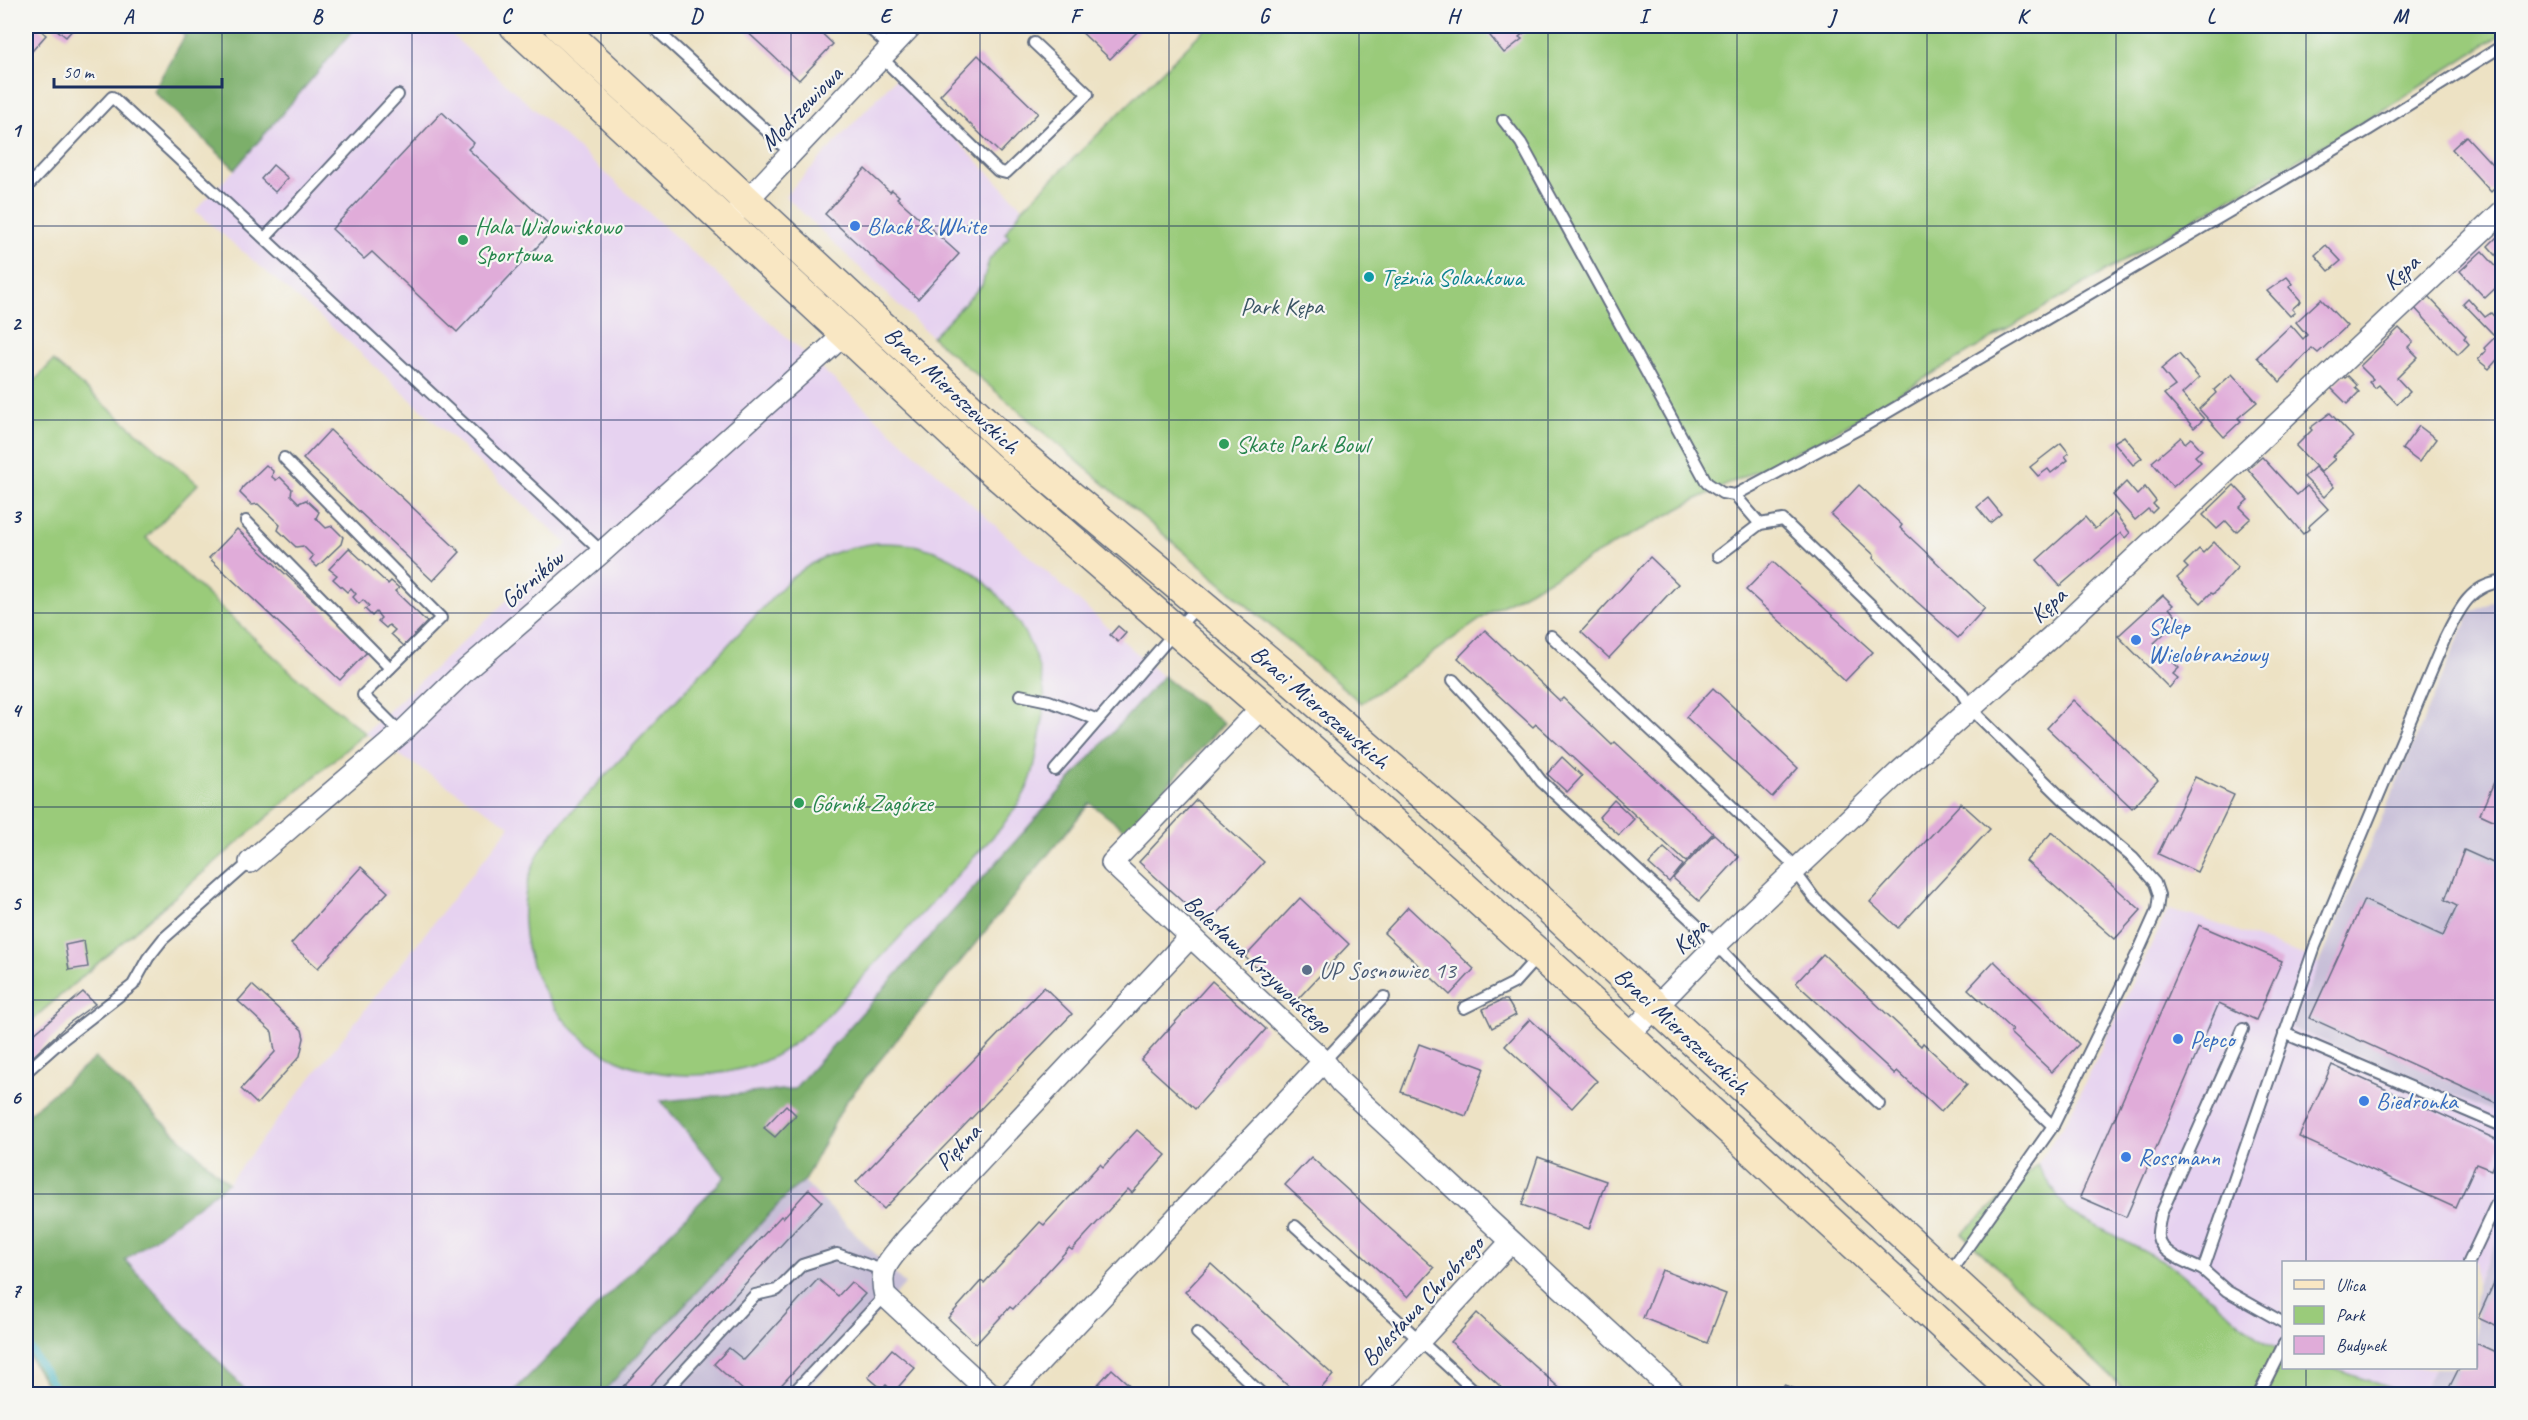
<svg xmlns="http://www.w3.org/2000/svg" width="2528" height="1420" font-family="Caveat,sans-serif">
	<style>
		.built { fill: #e6d2f0 }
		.industrial { fill: #c8bfd8 }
		.green { fill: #9acb7a; stroke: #5a7d6c; stroke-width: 1.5 }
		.forest { fill: #7baf6a; stroke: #4b6f64; stroke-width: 1.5 }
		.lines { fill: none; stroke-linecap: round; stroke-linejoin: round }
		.stream { stroke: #44b2bf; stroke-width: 7 }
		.building { fill: #e0acd9 }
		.service-casing { stroke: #646e82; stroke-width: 14 }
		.minor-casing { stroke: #646e82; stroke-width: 24 }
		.secondary-casing { stroke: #646e82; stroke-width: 33 }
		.service { stroke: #fff; stroke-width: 10 }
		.minor { stroke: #fff; stroke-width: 21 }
		.secondary { stroke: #f9e7c3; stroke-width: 30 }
		.grid { fill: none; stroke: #1b2f5e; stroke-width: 1.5; stroke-opacity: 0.55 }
		.shop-dot { fill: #3f7fe0; stroke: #f6f6f2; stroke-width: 2 }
		.leisure-dot { fill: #2e9e5b; stroke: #f6f6f2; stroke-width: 2 }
		.culture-dot { fill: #0f9aa8; stroke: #f6f6f2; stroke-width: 2 }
		.service-dot { fill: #5c6f8a; stroke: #f6f6f2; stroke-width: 2 }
		.labels { text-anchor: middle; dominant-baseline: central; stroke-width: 4.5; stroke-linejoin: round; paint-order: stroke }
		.street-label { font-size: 24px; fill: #1b2f5e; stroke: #f6f6f2 }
		.leisure-label { font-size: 24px; fill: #27864d; stroke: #f6f6f2; text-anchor: start }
		.shop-label { font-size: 24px; fill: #366cbe; stroke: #f6f6f2; text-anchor: start }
		.culture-label { font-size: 24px; fill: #0d838f; stroke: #f6f6f2; text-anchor: start }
		.park-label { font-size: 24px; fill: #3b5665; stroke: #f6f6f2 }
		.service-label { font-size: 24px; fill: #4e5e75; stroke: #f6f6f2; text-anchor: start }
		.neatline { fill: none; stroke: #1b2f5e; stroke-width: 2 }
		.grid-label { font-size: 20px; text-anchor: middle; font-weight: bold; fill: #1b2f5e }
	</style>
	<rect width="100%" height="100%" fill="#f6f6f2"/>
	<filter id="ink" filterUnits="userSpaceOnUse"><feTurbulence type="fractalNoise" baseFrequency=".0167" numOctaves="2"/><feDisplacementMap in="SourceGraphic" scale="12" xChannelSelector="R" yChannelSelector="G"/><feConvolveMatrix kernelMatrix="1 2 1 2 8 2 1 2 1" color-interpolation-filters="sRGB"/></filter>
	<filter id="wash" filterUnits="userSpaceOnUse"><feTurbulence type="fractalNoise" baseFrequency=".008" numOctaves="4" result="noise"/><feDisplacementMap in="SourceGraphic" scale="24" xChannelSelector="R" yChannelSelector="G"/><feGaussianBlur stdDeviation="1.35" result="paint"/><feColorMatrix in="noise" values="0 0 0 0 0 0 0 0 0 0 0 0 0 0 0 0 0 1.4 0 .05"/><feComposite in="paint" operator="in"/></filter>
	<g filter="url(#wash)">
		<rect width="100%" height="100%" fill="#ede2c4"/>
		<!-- built -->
		<g class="built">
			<path d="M357,26H442L1162,676L794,1090L661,1101L725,1177L511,1394H249L125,1260L228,1183L510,826L365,733L567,544L343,337L195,211L235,169Z"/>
			<path d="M896,78L1023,208L1005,232L1009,237L989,260L982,285L932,337L785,196Z"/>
			<path d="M2168,910L2201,918L2298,953L2321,964L2292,1028L2502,1115V1230L2476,1285V1262H2284L2283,1350L2266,1344L2175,1268L2068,1211L2037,1165L2071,1112Z"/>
			<path d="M2332,1368H2435L2422,1394H2407Z"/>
		</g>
		<!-- industrial -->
		<g class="industrial">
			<path d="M2502,597V1115L2292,1028L2469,614Z"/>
			<path d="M804,1181L905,1284L802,1394H601L790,1192Z"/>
			<path d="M2502,1230V1394H2422L2435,1368H2476V1285Z"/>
		</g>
		<!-- green -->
		<g class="green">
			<path d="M1208,26H2502V34L2382,111L2131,256L1821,440L1697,499L1491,612L1361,703L932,337L982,285L989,260L1009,237L1005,233L1023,208Z"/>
			<path d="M53,361L198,484L146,538L292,673L365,733L26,1025V390Z"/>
			<path d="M877,543C890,543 905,543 918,546C984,562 1034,626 1044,691C1046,707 1042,726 1039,741C1036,759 1033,779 1024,794C1018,806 1008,817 1001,828L822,1021C802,1037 781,1056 757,1064C717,1078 672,1079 632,1066C549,1038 497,937 538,855C546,839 559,826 571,812L790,579C819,556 840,548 877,543Z"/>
			<path d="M2037,1165L2068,1211L2175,1268L2266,1344L2283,1350L2284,1368H2332L2407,1394H2129L1962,1234Z"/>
		</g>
		<!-- forest -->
		<g class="forest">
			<path d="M172,26H357L235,169L153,91L185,36Z"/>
			<path d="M1163,676L1224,723L1126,831L1090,803L845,1103L804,1181L790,1192L601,1394H511L725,1177L661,1101L794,1089Z"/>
			<path d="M95,1058L228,1183L125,1260L249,1394H52L26,1352V1116Z"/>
		</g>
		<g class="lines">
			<!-- stream -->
			<path class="stream" d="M26,1342L59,1394"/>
		</g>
		<g id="blocks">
			<!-- building -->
			<g class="building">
				<path d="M26,26H36L46,35L26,58Z"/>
				<path d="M52,26H76L66,37Z"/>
				<path d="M741,26H814L833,44L799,80Z"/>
				<path d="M1075,26H1143L1110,59Z"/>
				<path d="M1482,26H1528L1530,28L1519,37L1522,39L1504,53Z"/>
				<path d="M978,55L1038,113L1000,153L940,95Z"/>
				<path d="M442,112L474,143L468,149L554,229L457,332L372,252L364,259L332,229Z"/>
				<path d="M2466,136L2502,175V181L2491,192L2452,149Z"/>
				<path d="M273,165L288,178L275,192L261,179Z"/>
				<path d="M865,169L890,192L892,190L899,196L897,198L959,254L918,299L825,214Z"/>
				<path d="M2502,232V262L2488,246Z"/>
				<path d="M2326,245L2341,261L2329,271L2315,255Z"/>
				<path d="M2482,251L2502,273V282L2485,298L2460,271Z"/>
				<path d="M2287,277L2293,284L2289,287L2301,301L2292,309L2295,312L2290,316L2267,291Z"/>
				<path d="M2426,294L2466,336L2464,338L2469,344L2458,355L2413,306Z"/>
				<path d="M2468,298L2485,317L2491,313L2502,325L2494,335L2463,303Z"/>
				<path d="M2321,299L2347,326L2318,353L2312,348L2280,382L2257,357L2291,325L2303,339L2307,335L2296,322Z"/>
				<path d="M2399,328L2413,342L2408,347L2418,357L2397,378L2410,392L2397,404L2379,385L2375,388L2369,382L2373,379L2360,366Z"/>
				<path d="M2494,338L2502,347V354L2489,369L2478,360L2486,351L2484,348Z"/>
				<path d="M2179,354L2199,378L2182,394L2204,419L2194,428L2164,394L2175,386L2161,369Z"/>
				<path d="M2232,374L2257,402L2238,418L2241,421L2224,437L2199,409L2216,393L2214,390Z"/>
				<path d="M2343,376L2345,378L2348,376L2357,385L2355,388L2359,392L2347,404L2331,388Z"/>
				<path d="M2330,413L2353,437L2332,457L2335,459L2321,472L2296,446L2312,430L2310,428Z"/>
				<path d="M2419,426L2436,439L2419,462L2402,449Z"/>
				<path d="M330,430L460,552L433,581L303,459Z"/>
				<path d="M2124,436L2142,458L2133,465L2114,442Z"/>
				<path d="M2181,437L2185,443L2191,438L2202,450L2195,456L2201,462L2173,487L2152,462Z"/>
				<path d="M2061,443L2069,453L2065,456L2068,460L2051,473L2048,469L2038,476L2030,467Z"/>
				<path d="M2262,457L2297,495L2307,486L2328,509L2308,527L2309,529L2303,534L2248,469Z"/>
				<path d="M266,465L273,471L272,477L276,480L280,477L292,489L291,495L299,503L306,500L319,512L316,518L326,528L332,526L343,537L341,544L317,567L310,560L313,556L303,546L296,547L278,530L280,525L258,504L252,505L240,493L243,487Z"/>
				<path d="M2315,467L2334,487L2324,497L2304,477Z"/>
				<path d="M2126,482L2137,495L2145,487L2156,501L2153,504L2157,508L2152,513L2148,509L2135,520L2113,495Z"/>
				<path d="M1859,485L1902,525L1900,528L1985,608L1958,638L1916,601L1873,558L1874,555L1831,515Z"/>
				<path d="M2234,485L2248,500L2240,507L2251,518L2236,532L2226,521L2217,529L2203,515Z"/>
				<path d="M1988,498L2001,514L1990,523L1977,507Z"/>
				<path d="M2114,512L2130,533L2125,538L2121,533L2060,586L2037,560L2085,517L2095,529Z"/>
				<path d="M237,529L368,651L340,680L209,558Z"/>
				<path d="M2214,542L2238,567L2213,594L2211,593L2201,603L2177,578L2188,568L2184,564L2199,549L2203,553Z"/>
				<path d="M349,548L388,584L391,581L399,588L395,591L427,622L404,646L391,634L395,630L389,625L386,628L378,621L381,618L376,612L372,616L365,609L369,606L363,600L359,604L353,597L356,594L351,588L347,592L333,579L337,575L329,569Z"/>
				<path d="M1650,557L1678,584L1609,658L1581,632Z"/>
				<path d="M1773,562L1873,652L1845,681L1746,590Z"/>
				<path d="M2163,595L2173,605L2169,608L2179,620L2154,643L2179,668L2173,674L2178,678L2169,688L2118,636Z"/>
				<path d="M1118,626L1126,633L1118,642L1110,635Z"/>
				<path d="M1485,630L1560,701L1563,698L1612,745L1615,742L1713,833L1686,862L1536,724L1533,727L1458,658Z"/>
				<path d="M1713,688L1798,768L1772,797L1686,717Z"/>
				<path d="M2073,700L2158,780L2132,808L2047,728Z"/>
				<path d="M1562,757L1582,776L1567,792L1547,774Z"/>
				<path d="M2502,764V824L2480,814Z"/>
				<path d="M2195,777L2234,795L2197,872L2158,854Z"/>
				<path d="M1196,800L1264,862L1207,924L1139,862Z"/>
				<path d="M1614,800L1634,819L1619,835L1599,817Z"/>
				<path d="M1961,803L1990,829L1898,928L1870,902Z"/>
				<path d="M2052,832L2141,910L2115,939L2026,861Z"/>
				<path d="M1714,834L1739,857L1699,901L1673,878Z"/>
				<path d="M1664,848L1683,865L1669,882L1649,864Z"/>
				<path d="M2464,850L2502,867V1105L2310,1018L2364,900L2443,936L2457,906L2445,900Z"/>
				<path d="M361,867L388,892L318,968L291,944Z"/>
				<path d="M1300,898L1349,944L1294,1003L1245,957Z"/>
				<path d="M1408,907L1474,969L1450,995L1384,933Z"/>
				<path d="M2199,925L2282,961L2256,1020L2219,1003L2126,1217L2080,1197Z"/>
				<path d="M84,941L88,967L69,970L65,945Z"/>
				<path d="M1823,954L1921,1046L1923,1043L1967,1084L1941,1112L1897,1071L1895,1074L1796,983Z"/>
				<path d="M1994,961L2079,1044L2052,1072L2010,1033L2012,1030L1968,989Z"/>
				<path d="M1212,981L1266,1029L1195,1109L1141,1060Z"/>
				<path d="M252,985L302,1030L304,1038L300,1056L257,1104L241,1089L275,1052L272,1032L238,1001Z"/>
				<path d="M1044,987L1072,1014L884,1209L856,1182Z"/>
				<path d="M83,992L95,1004L69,1023L26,1063V1041Z"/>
				<path d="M1502,1000H1507L1516,1015L1492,1028L1483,1009Z"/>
				<path d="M1530,1019L1597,1081L1572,1108L1505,1046Z"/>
				<path d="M1419,1044L1484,1068L1466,1116L1401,1092Z"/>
				<path d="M2332,1065L2502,1142L2491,1170L2476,1164L2456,1208L2299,1137Z"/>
				<path d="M786,1105L796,1115L775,1137L764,1128Z"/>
				<path d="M1137,1130L1166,1155L1132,1193L1128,1189L1072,1250L1069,1248L1013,1309L1010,1307L976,1344L948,1318L981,1281L984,1283L1040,1222L1044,1225L1100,1164L1103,1167Z"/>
				<path d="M1311,1157L1434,1268L1408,1297L1285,1185Z"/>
				<path d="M1538,1157L1606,1181L1589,1229L1522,1205Z"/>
				<path d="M809,1189L822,1201L643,1394H616L781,1216L783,1218Z"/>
				<path d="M1211,1264L1333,1375L1316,1394H1297L1185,1292Z"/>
				<path d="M2502,1265V1329L2478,1318Z"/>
				<path d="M1662,1270L1726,1294L1707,1343L1643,1318Z"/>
				<path d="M818,1279L838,1296L851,1282L865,1294L773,1394H743L745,1392L714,1364L729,1348L744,1360Z"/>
				<path d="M1477,1313L1516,1349L1566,1394H1509L1451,1342Z"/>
				<path d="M2476,1343L2502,1355V1394H2446L2459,1368H2476Z"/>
				<path d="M892,1349L915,1368L894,1392L886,1385L882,1389L868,1377Z"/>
				<path d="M1112,1369L1139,1394H1089Z"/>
				<path d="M1784,1385L1810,1394H1780Z"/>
			</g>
		</g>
	</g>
	<g filter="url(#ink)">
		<use href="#blocks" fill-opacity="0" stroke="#646e82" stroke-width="1.5"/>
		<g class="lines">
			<defs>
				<g id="service">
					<path d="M652,26L792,154"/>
					<path d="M867,26L891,48"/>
					<path d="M882,58L998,171L1006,173L1088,94L1034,43"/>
					<path d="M1503,120L1521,143L1707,483L1722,493L1735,495L1866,425L2368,130L2502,46"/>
					<path d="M26,188L112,97L602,552"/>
					<path d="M265,238L398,95"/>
					<path d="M284,458L441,618L363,695L401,733"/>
					<path d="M1735,495L1760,524"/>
					<path d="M246,521L390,668"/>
					<path d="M1718,556L1760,524L1783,520L1961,692L1972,710L2066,802L2133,858L2155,883L2159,895L2157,910L2139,950L2053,1126L1948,1275"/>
					<path d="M1551,636L1790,861L1795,872L1815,899L2053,1126"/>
					<path d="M1453,680L1519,752L1541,781L1704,932L1741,971L1879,1104"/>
					<path d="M1020,695L1049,701L1098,720"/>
					<path d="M1055,770L1199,604"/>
					<path d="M1464,1008L1514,983L1539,955"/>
					<path d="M2284,1033L2502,1126"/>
					<path d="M1324,1061L1384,997"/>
					<path d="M26,1072L62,1040L133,985L148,958L163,939L250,862"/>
					<path d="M1295,1226L1478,1394"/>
					<path d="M2469,1262L2502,1192"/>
					<path d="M2203,1270C2189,1263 2161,1255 2158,1237C2157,1231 2160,1220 2161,1214L2243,1029"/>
					<path d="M2284,1323L2227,1291L2203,1270L2315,946L2445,638C2458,612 2470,584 2502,582"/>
					<path d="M1197,1333L1262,1394"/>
					<path d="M663,1394L755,1295L777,1290L802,1265L837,1254L882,1270"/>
					<path d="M792,1394L885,1296"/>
					<path d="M2259,1394L2284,1344"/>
				</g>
				<g id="minor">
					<path d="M738,210L911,26"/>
					<path d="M250,862L401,733L466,670L602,552L846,333"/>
					<path d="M1628,1036L1715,946L1898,773L2052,636L2502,212"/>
					<path d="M1324,1061L1341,1083L1676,1394"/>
					<path d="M991,1394L885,1296C878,1268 889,1261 906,1240L1191,936"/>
					<path d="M1010,1394L1324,1061L1112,863L1263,706"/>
					<path d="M1370,1394L1511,1242"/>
				</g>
				<g id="secondary">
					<path d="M515,26L986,465L1263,706L1564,977L2017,1394"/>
					<path d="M559,26L1013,448L1285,675L1478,843L2076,1394"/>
				</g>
			</defs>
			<!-- service casing -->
			<use href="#service" class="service-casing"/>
			<!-- minor casing -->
			<use href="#minor" class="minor-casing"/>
			<!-- secondary casing -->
			<use href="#secondary" class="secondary-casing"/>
			<!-- service -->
			<use href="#service" class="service"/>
			<!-- minor -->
			<use href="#minor" class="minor"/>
			<!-- secondary -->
			<use href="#secondary" class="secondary"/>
		</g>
	</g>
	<!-- grid -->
	<path class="grid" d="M222,26V1394M412,26V1394M601,26V1394M791,26V1394M980,26V1394M1169,26V1394M1359,26V1394M1548,26V1394M1737,26V1394M1927,26V1394M2116,26V1394M2306,26V1262M26,226H2502M26,420H2502M26,613H2502M26,807H2502M26,1000H2502M26,1194H2502M2306,1368V1394"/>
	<!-- markers -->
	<g class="shop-dot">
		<circle cx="855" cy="226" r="6"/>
		<circle cx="2136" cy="640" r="6"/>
		<circle cx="2178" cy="1039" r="6"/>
		<circle cx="2364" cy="1101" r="6"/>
		<circle cx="2126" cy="1157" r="6"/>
	</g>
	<g class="leisure-dot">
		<circle cx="463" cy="240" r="6"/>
		<circle cx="1224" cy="444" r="6"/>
		<circle cx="799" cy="803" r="6"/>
	</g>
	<circle class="culture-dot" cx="1369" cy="277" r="6"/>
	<circle class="service-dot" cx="1307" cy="970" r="6"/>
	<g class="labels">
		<!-- street labels -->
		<g class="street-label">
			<text transform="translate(801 108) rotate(-46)">Modrzewiowa</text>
			<text transform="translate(2401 272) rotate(-43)">Kępa</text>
			<text transform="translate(952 390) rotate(43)">Braci Mieroszewskich</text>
			<text transform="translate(532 579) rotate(-41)">Górników</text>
			<text transform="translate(2048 605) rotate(-43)">Kępa</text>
			<text transform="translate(1320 707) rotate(41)">Braci Mieroszewskich</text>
			<text transform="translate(1690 936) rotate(-45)">Kępa</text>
			<text transform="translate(1258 964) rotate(43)">Bolesława Krzywoustego</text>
			<text transform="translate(1682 1031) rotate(43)">Braci Mieroszewskich</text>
			<text transform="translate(958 1147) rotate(-47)">Piękna</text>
			<text transform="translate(1422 1301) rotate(-47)">Bolesława Chrobrego</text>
		</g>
		<!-- leisure labels -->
		<g class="leisure-label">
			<text x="475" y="226">Hala Widowiskowo<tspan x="475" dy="28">Sportowa</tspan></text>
			<text x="1236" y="444">Skate Park Bowl</text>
			<text x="811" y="803">Górnik Zagórze</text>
		</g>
		<!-- shop labels -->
		<g class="shop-label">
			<text x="867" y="226">Black &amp; White</text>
			<text x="2148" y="626">Sklep<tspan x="2148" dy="28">Wielobranżowy</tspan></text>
			<text x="2190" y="1039">Pepco</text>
			<text x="2376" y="1101">Biedronka</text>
			<text x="2138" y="1157">Rossmann</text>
		</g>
		<!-- culture labels -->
		<g class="culture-label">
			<text x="1381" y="277">Tężnia Solankowa</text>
		</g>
		<!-- park labels -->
		<g class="park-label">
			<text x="1282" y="306">Park Kępa</text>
		</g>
		<!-- service labels -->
		<g class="service-label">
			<text x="1319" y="970">UP Sosnowiec 13</text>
		</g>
	</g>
	<!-- margin -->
	<rect width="2528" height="1420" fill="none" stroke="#f6f6f2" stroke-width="66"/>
	<!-- legend -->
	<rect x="2282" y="1261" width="195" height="108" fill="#f6f6f2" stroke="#9ea6b7" stroke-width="1.5"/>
	<rect x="2294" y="1280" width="30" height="9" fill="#f9e7c3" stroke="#9ea6b7" stroke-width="1.5"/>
	<text x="2336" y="1291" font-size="18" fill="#1b2f5e">Ulica</text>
	<rect x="2294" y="1306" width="30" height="18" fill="#9acb7a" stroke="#9ea6b7" stroke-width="1.5"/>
	<text x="2336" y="1321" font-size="18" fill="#1b2f5e">Park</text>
	<rect x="2294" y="1336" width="30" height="18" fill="#e0acd9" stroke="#9ea6b7" stroke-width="1.5"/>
	<text x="2336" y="1351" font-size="18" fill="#1b2f5e">Budynek</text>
	<!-- scale -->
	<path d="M54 78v9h168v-9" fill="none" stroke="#1b2f5e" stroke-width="3"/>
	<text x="63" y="78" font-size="18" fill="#1b2f5e" stroke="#f6f6f2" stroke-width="4.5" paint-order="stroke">50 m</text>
	<rect x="33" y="33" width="2462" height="1354" class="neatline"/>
	<g class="grid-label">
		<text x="128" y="23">A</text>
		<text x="317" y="23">B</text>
		<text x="506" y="23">C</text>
		<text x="696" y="23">D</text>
		<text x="885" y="23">E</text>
		<text x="1075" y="23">F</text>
		<text x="1264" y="23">G</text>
		<text x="1453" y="23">H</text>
		<text x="1643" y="23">I</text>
		<text x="1832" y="23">J</text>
		<text x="2022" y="23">K</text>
		<text x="2211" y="23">L</text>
		<text x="2400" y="23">M</text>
		<text x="16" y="137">1</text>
		<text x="16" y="330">2</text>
		<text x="16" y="523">3</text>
		<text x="16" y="717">4</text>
		<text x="16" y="910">5</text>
		<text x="16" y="1104">6</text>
		<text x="16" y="1297">7</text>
	</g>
</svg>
